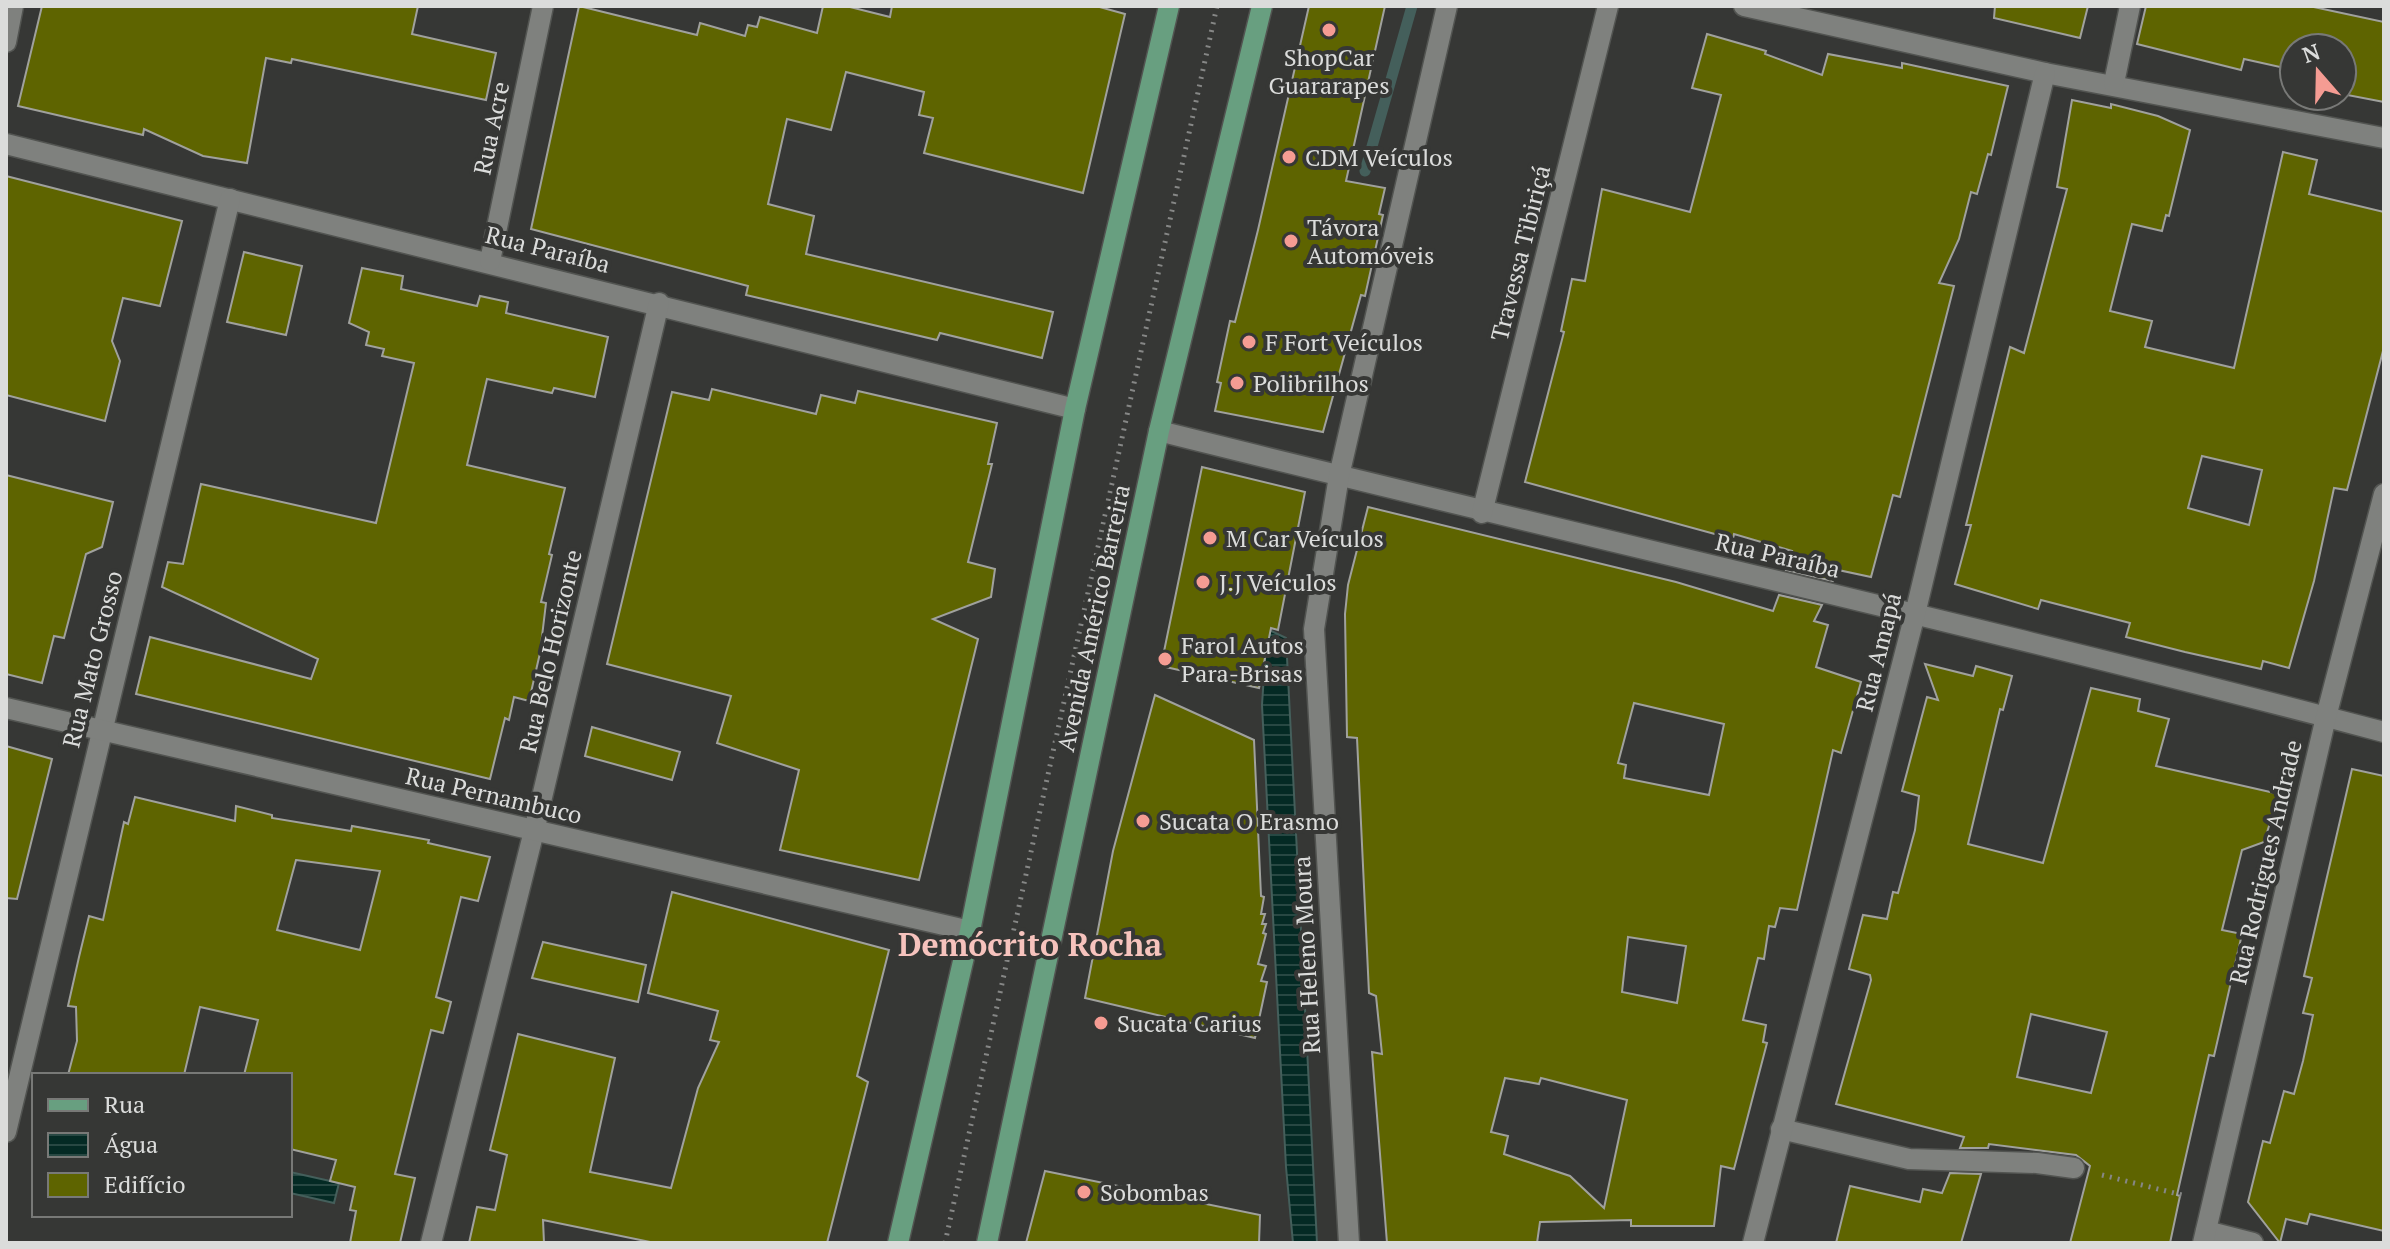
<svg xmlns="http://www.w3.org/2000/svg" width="2390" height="1249" font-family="'PT Serif',serif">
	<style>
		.water { fill: url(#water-rules); stroke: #445f5b; stroke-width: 2 }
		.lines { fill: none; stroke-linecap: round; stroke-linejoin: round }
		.stream { stroke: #445f5b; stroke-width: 11 }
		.building { fill: #5e6400; stroke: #a0a19d; stroke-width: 2; fill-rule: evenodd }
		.street-casing { stroke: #525451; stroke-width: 23 }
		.secondary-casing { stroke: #525451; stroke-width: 23 }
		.primary-casing { stroke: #525451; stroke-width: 23 }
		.path { stroke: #868786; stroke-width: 5; stroke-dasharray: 2 6; stroke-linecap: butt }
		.street { stroke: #7f817e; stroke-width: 20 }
		.secondary { stroke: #7f817e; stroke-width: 20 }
		.primary { stroke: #689f80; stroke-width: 20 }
		.poi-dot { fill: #f59c93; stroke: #363735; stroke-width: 3 }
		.labels { text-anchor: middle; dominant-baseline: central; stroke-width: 8; stroke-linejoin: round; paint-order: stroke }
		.poi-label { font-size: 24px; fill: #dbdcdb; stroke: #363735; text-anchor: start }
		.street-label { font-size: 24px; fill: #dbdcdb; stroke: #363735 }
		.district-label { font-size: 32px; font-weight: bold; fill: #f6c3bd; stroke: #363735 }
	</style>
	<defs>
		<pattern id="water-rules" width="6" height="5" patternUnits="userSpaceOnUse" patternTransform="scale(2)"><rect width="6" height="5" fill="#042a24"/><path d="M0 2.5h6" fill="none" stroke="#284843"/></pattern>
	</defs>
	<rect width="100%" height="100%" fill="#363735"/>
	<!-- water -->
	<g class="water">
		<path d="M1267,629L1286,638L1317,1243H1293L1286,1167L1262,705Z"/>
		<path d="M290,1172L339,1183L334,1203L290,1193Z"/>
	</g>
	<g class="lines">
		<!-- stream -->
		<path class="stream" d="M1365,171L1412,6"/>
	</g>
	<!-- building -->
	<g class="building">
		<path d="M42,6H418L412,34L496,53L486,100L292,59L291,63L266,58L247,163L203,156L144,129L143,135L18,106Z"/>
		<path d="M579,6L697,35L700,23L745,36L748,25L757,27L760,17L817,33L823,6H846L890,17L892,6H1096L1125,14L1083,193L924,153L933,118L919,115L924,92L846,72L831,130L787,119L768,204L814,216L806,254L1053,312L1042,358L940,333L937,340L763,299L746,295L748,286L531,229Z"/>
		<path d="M1309,6H1385L1346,181L1385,188L1379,214L1383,215L1365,296L1361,295L1323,432L1215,411L1221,383L1217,382L1230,321L1235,322L1258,230Z"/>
		<path d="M1995,6H2088L2080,38L1994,18Z"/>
		<path d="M2146,6H2309L2384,22V102L2342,94V48H2294V70L2244,59L2241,70L2137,44Z"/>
		<path d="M1707,34L1766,51L1765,54L1822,75L1828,54L1902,68V63L2008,86L1991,155L1988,154L1977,194L1971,192L1959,239L1939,283L1954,286L1900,497L1893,495L1871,577L1838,570L1833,581L1786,570L1792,551L1734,534L1733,539L1525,482L1564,332L1561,331L1572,279L1585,281L1602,189L1690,212L1721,95L1692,88Z"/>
		<path d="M2072,100L2111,108V104L2158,116L2190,130L2169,216L2166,215L2162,231L2132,224L2110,311L2152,321L2145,347L2234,368L2283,152L2317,160L2309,194L2384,212V347L2347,490L2334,488L2314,581L2289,668L2263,661L2261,669L2185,652L2126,637L2130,623L2041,600L2038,609L1955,584L1971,525H1966L2010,347L2024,353L2067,189L2057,187ZM2202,456L2262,470L2249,525L2188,508Z"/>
		<path d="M6,176L182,221L160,306L123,298L112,341L120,361L105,421L6,395Z"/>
		<path d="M244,252L302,266L286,335L227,322Z"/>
		<path d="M362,268L403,276L401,289L477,306L480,296L508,302L506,313L608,337L595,397L554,388L552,393L487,379L467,465L565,488L549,554L552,555L541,602L546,603L540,653L529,701L514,697L509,720L505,718L490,779L136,694L150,637L311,679L318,659L162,587L168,562L183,564L201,484L376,523L414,363L382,356L384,349L366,345L369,332L349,323Z"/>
		<path d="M712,389L816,414L821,395L855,403L858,391L997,423L988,464H992L968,562L995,569L991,597L933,619L978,639L919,880L780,850L799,770L717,743L731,696L607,664L672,392L709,400Z"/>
		<path d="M1202,467L1305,492L1278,630L1271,628L1259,688L1161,666Z"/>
		<path d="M6,475L113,502L102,547L86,554L64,638L54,636L42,683L6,674Z"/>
		<path d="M1368,507L1676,582L1773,611L1779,595L1822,605L1814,621L1828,625L1816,667L1861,682L1841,753L1833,750L1797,910L1780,908L1775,927L1769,926L1764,959L1758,958L1743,1020L1766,1025L1763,1042L1767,1043L1734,1169L1721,1166L1714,1226H1631V1220L1540,1222L1537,1243H1387L1372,1052L1382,1054L1376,996L1369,993L1357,738L1347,737L1345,614L1348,585ZM1634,703L1724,724L1709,795L1624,778L1626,765L1618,763ZM1628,937L1686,946L1677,1003L1622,992ZM1505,1078L1539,1084L1541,1078L1627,1100L1604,1208L1570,1176L1504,1154L1508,1136L1491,1132Z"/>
		<path d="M1925,664L1973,676L1976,666L2012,676L2003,710L2000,709L1968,844L2043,863L2091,688L2140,699L2138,711L2169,719L2156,766L2279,794L2264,842L2242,850L2222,930L2242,934L2214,1056L2209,1055L2177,1195L2180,1196L2170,1243H2070L2090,1166L2076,1155L1989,1144L1988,1148H1960L1964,1137L1836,1104L1871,980L1870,975L1849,969L1863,915L1887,919L1893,892L1898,893L1915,830L1919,796L1902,791L1927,697L1938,700ZM2031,1014L2107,1032L2091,1093L2017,1077Z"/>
		<path d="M1155,695L1254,740L1261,896L1264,897L1261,914H1265L1262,924H1266L1263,933L1266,934L1258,964L1266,966L1261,981L1267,982L1255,1038L1085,998L1113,851Z"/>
		<path d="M592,727L680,752L672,780L585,756Z"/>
		<path d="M6,746L52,759L17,899L6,898Z"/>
		<path d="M2352,769L2384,776V1231L2310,1214L2307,1224L2286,1219L2280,1243L2248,1202L2263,1141L2270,1143L2284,1091L2294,1094L2303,1061L2313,1015L2303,1013L2312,978L2304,976Z"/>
		<path d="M135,797L235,821L236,806L272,815V818L351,831L352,826L429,840L428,843L490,857L478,901L461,897L436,997L451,1002L443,1033L431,1030L395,1174L415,1178L400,1243H350L356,1211L350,1210L355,1187L330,1181L336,1160L290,1149V1075H244L258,1020L200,1007L184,1075H68L77,1041L76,1007L68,1006L79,957L89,916L103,920L124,822L128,824ZM296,860L380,871L360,950L277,930Z"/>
		<path d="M672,892L889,950L857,1076L868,1082L827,1243H655L543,1220L544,1243H469L477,1207L495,1210L507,1155L490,1150L518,1034L615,1058L590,1172L671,1188L698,1088L719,1042L710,1040L718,1011L648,993Z"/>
		<path d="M543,942L646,965L638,1002L532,978Z"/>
		<path d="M1045,1171L1260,1215L1259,1243H1026Z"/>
		<path d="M1950,1173L1981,1174L1961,1243H1836L1850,1186L1920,1202L1923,1189L1942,1193Z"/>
	</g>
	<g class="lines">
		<defs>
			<g id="street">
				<path d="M1744,6L2045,73L2384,138"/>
				<path d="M6,42L13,6"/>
				<path d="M2114,83L2130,6"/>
				<path d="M6,144L1075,409"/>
				<path d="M490,261L543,6"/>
				<path d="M1159,431C1567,533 1977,625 2384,732"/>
				<path d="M1482,513L1608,6"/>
				<path d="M1781,1129L1909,1159L2037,1163L2074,1168"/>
				<path d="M6,1132L230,199"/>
				<path d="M2206,1231L2253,1243"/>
				<path d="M431,1243L534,831L659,303"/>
				<path d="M1349,1243L1314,629L1339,476L1447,6"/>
				<path d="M1753,1243L1915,614L2045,73"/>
				<path d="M2203,1243L2326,717L2384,494"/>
			</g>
			<path id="secondary" d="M6,708L970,931"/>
			<g id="primary">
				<path d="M898,1243L970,931L1075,409L1169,6"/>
				<path d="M987,1243L1159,431L1262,6"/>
			</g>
		</defs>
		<!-- street casing -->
		<use href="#street" class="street-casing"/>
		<!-- secondary casing -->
		<use href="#secondary" class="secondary-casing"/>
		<!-- primary casing -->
		<use href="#primary" class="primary-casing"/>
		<!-- path -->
		<g class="path">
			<path d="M2102,1175L2186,1196"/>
			<path d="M945,1243L1217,6"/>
		</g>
		<!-- street -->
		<use href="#street" class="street"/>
		<!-- secondary -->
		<use href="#secondary" class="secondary"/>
		<!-- primary -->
		<use href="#primary" class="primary"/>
	</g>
	<!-- markers -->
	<g class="poi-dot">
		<circle cx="1329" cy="30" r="8"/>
		<circle cx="1289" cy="157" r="8"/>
		<circle cx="1291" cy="241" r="8"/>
		<circle cx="1249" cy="342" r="8"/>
		<circle cx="1237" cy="383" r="8"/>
		<circle cx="1210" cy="538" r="8"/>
		<circle cx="1203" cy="582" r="8"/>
		<circle cx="1165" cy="659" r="8"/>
		<circle cx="1143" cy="821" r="8"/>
		<circle cx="1101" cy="1023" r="8"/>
		<circle cx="1084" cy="1192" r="8"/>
	</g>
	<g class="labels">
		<!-- poi labels -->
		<g class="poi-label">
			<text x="1329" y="57" text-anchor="middle">ShopCar<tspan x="1329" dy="28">Guararapes</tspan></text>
			<text x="1305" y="157">CDM Veículos</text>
			<text x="1307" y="227">Távora<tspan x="1307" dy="28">Automóveis</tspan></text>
			<text x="1265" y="342">F Fort Veículos</text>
			<text x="1253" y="383">Polibrilhos</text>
			<text x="1226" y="538">M Car Veículos</text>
			<text x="1219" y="582">J.J Veículos</text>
			<text x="1181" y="645">Farol Autos<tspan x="1181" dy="28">Para-Brisas</tspan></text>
			<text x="1159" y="821">Sucata O Erasmo</text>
			<text x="1117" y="1023">Sucata Carius</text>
			<text x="1100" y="1192">Sobombas</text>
		</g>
		<!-- street labels -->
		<g class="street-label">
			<text transform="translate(491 128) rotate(-78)">Rua Acre</text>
			<text transform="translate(548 249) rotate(14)">Rua Paraíba</text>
			<text transform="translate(1520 253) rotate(-76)">Travessa Tibiriçá</text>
			<text transform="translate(1778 555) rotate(13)">Rua Paraíba</text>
			<text transform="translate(1093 618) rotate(-78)">Avenida Américo Barreira</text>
			<text transform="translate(550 651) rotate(-77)">Rua Belo Horizonte</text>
			<text transform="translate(1878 652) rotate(-76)">Rua Amapá</text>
			<text transform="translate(92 659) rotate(-76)">Rua Mato Grosso</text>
			<text transform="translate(494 795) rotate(13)">Rua Pernambuco</text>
			<text transform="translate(2265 862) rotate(-77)">Rua Rodrigues Andrade</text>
			<text transform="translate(1306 955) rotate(-93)">Rua Heleno Moura</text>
		</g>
		<!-- district labels -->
		<g class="district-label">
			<text x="1030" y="944">Demócrito Rocha</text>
		</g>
	</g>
	<!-- border -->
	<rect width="2390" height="1249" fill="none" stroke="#dbdcdb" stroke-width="16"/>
	<!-- legend -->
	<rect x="32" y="1073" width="260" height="144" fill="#363735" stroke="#787977" stroke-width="2"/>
	<rect x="48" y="1099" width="40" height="12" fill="#689f80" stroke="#787977" stroke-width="2"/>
	<text x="104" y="1113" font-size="24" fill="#dbdcdb">Rua</text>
	<rect x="48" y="1133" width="40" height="24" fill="url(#water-rules)" stroke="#787977" stroke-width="2"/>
	<text x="104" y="1153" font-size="24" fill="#dbdcdb">Água</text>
	<rect x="48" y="1173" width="40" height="24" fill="#5e6400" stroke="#787977" stroke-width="2"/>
	<text x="104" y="1193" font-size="24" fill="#dbdcdb">Edifício</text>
	<!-- north arrow -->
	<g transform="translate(2318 72) rotate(340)"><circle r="38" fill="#363735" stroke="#787977" stroke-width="2"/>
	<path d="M0-6L14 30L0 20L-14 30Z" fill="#f59c93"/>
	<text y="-12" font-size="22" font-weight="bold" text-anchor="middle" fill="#dbdcdb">N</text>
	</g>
</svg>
